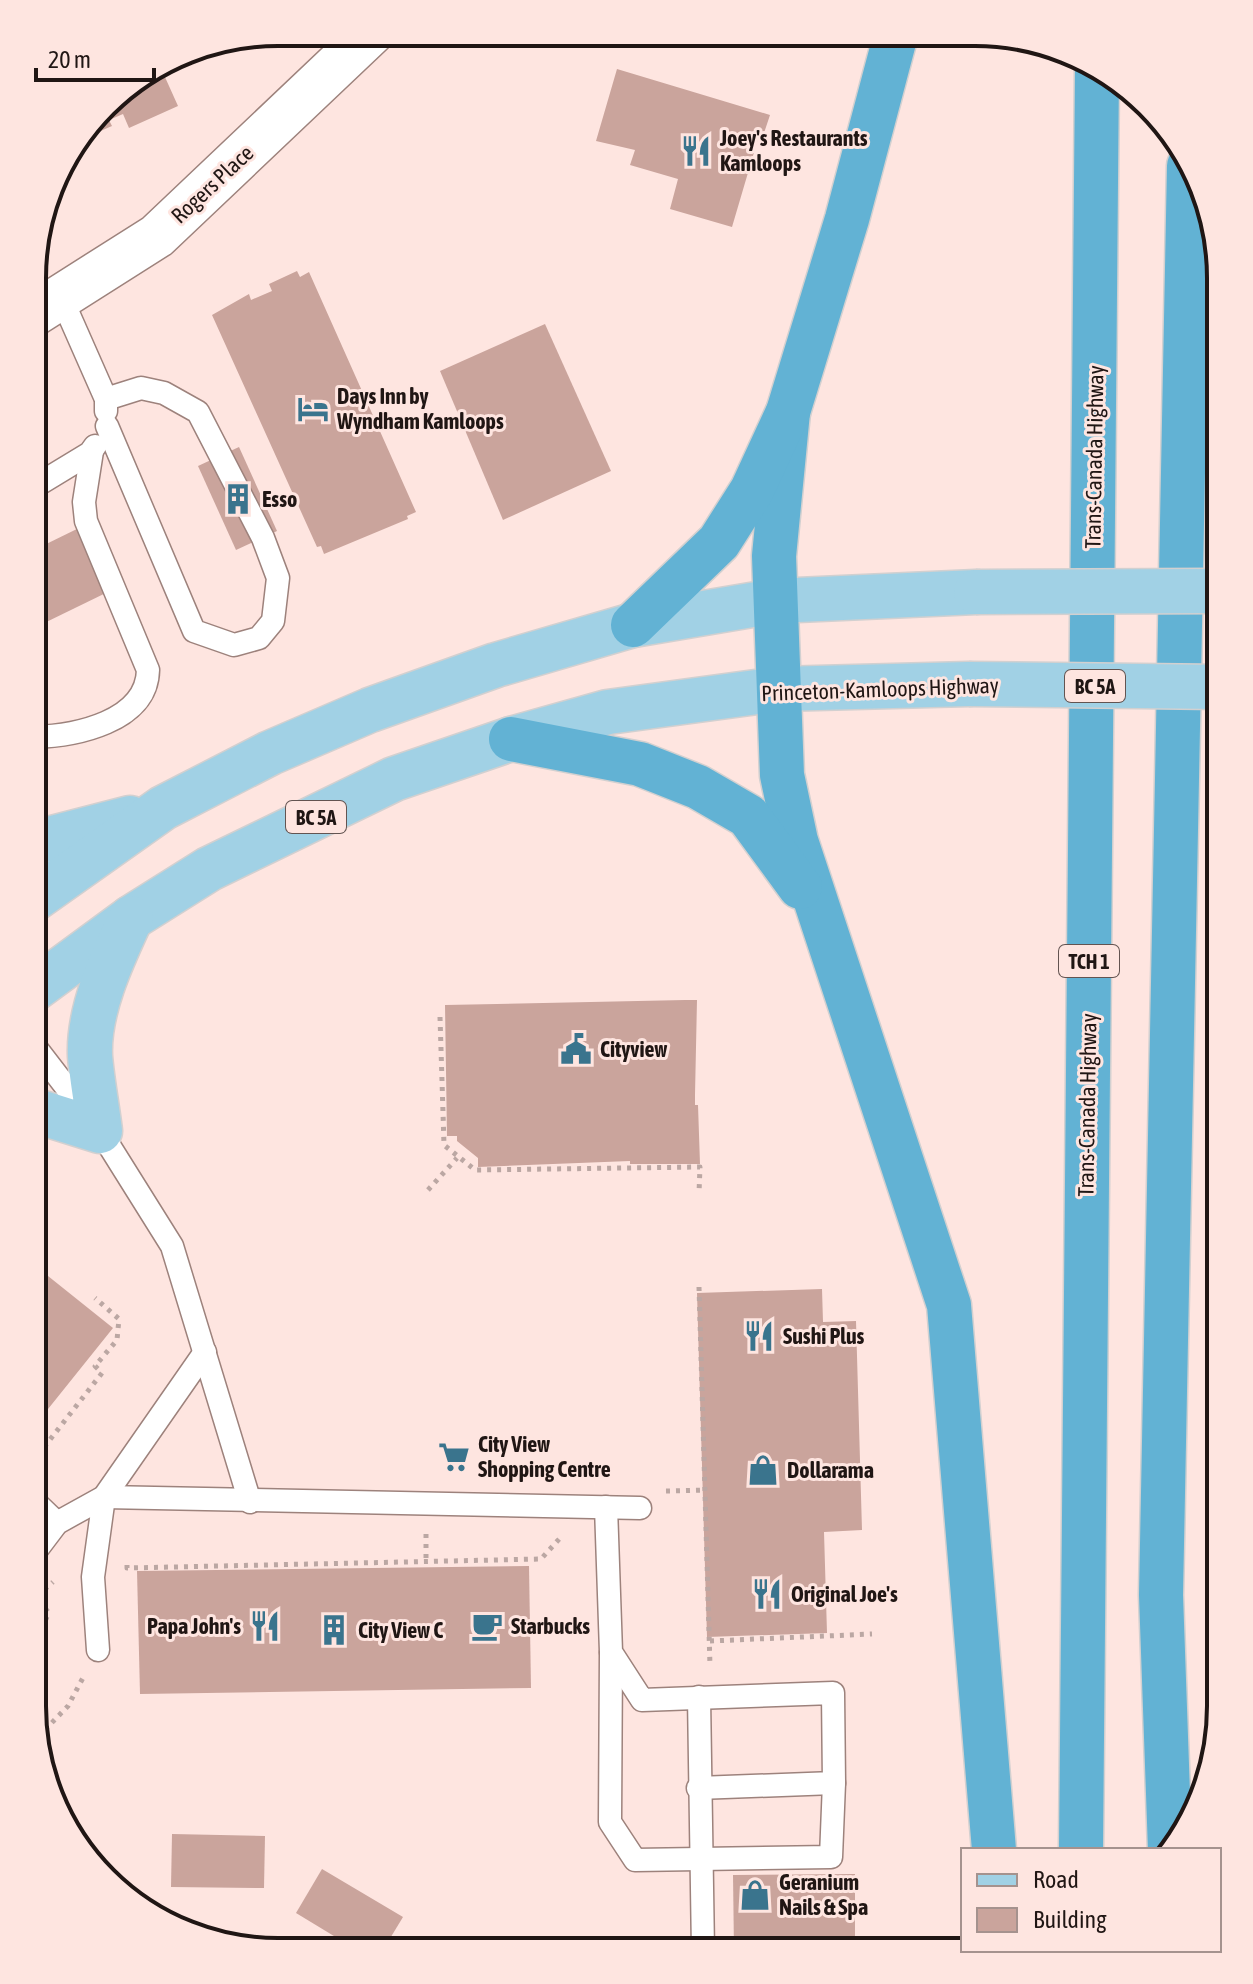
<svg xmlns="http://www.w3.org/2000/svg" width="1253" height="1984" font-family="'Asap Condensed',sans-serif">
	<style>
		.building { fill: #caa49c }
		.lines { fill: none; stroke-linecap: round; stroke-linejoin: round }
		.service-casing { stroke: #9d827c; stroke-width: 25 }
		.minor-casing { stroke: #9d827c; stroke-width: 47 }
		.primary-casing { stroke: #d2d0d0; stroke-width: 47 }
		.motorway-casing { stroke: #d2d0d0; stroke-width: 47 }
		.path { stroke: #bba7a3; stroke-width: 5; stroke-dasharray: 4 6; stroke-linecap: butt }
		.service { stroke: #fff; stroke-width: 22 }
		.minor { stroke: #fff; stroke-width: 44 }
		.primary { stroke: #a1d1e5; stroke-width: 44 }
		.motorway { stroke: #62b2d4; stroke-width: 44 }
		.primary-bridge-casing { stroke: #d2d0d0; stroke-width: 47; stroke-linecap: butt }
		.primary-bridge { stroke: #a1d1e5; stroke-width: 44 }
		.labels { text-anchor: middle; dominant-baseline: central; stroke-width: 6; stroke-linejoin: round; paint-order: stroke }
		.shield { fill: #fee5e0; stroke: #635451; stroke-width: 2 }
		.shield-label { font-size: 20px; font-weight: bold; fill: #201614 }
		.poi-label { font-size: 22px; font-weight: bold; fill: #201614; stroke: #fee5e0; text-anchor: start }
		.street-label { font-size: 22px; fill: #201614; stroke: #fee5e0 }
		.rim { fill: none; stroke: #201614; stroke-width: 4 }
	</style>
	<rect width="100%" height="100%" fill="#fee5e0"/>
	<!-- building -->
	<g class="building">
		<path d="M160,66L178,106L129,128L123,114L109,120L112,126L80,140L116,93Z"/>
		<path d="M617,69L770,115L764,133L760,132L732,227L670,209L678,179L630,165L635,150L596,141Z"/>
		<path d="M297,271L300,277L309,272L416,512L407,516L408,519L324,554L321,546L317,547L212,315L249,294L251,300L272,291L269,284Z"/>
		<path d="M545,324L611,471L503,520L440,371Z"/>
		<path d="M239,447L277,531L236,550L198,466Z"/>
		<path d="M83,526L114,589L34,628V550Z"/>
		<path d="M685,1000H697L695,1095V1105H698L700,1164H630V1161L478,1167V1158L457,1141V1136H447L445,1005Z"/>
		<path d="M33,1264L113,1328L32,1429L33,1287Z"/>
		<path d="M822,1289L823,1322L856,1321L862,1530L824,1532L827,1633L707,1637L697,1293Z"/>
		<path d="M529,1566L531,1688L140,1694L137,1571Z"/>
		<path d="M172,1834L265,1836L264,1888L171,1887Z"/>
		<path d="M322,1869L403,1917L383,1950H357L296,1913Z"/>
		<path d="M855,1874V1952L734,1951L733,1875Z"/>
	</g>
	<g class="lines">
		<defs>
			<g id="service">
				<path d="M61,297L106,399V411"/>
				<path d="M106,399L141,388L164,393L198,412L263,538L278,578L273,621L259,638L234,645L194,631L107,426"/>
				<path d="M34,487L90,453L95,446"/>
				<path d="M33,737C75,736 147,722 148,670L86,521L84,502L92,451"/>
				<path d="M33,1044L100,1131L172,1246L250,1502"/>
				<path d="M104,1497L640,1508"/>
				<path d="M32,1499L57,1523"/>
				<path d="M606,1507L611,1652L642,1700L833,1693L834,1783L698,1788"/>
				<path d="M32,1556L57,1523L104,1497L205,1352"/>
				<path d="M98,1650L93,1577L104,1497"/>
				<path d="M611,1653L610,1822L635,1860L831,1857L834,1783"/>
				<path d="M699,1697L703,1951"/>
			</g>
			<path id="minor" d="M34,314L157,236L372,32"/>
			<g id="primary">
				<path d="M33,843L130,818"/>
				<path d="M33,900L163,808L270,753L370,710L496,665L633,625L775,601L976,592"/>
				<path d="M33,990L131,918L209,869L394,779L511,739L608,712L779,689L969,684"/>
				<path d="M33,1110L100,1131C97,1106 92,1081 90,1056C88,1010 112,959 131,918"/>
			</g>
			<g id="motorway">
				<path d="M788,412L774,556L782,775L796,841L949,1305L994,1850"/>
				<path d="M633,625L719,542L752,490L788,412L847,219L896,34"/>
				<path d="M511,739L640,764L698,787L748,816L800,887"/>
				<path d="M1081,1850L1097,71"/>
				<path d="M1170,1850L1161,1595L1189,166"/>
			</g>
		</defs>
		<!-- service casing -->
		<use href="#service" class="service-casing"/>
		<!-- minor casing -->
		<use href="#minor" class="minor-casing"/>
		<!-- primary casing -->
		<use href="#primary" class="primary-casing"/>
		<!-- motorway casing -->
		<use href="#motorway" class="motorway-casing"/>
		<!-- path -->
		<g class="path">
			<path d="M440,1017L444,1145L475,1170L700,1167L699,1193"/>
			<path d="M428,1190L457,1158"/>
			<path d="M699,1287L710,1666"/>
			<path d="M38,1455L102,1373L95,1366L117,1340L119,1319L95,1298"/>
			<path d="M666,1491L705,1490"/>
			<path d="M426,1534V1561"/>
			<path d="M127,1565V1568L541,1559L561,1537"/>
			<path d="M32,1634L41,1629L49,1613L36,1597L53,1582"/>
			<path d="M710,1641L872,1634"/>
			<path d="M38,1737L68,1706L85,1674"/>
		</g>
		<!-- service -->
		<use href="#service" class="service"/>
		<!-- minor -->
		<use href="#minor" class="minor"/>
		<!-- primary -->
		<use href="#primary" class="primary"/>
		<!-- motorway -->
		<use href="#motorway" class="motorway"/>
		<defs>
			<g id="primary-bridge">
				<path d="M976,592L1221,591"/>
				<path d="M969,684L1221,687"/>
			</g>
		</defs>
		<!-- primary-bridge casing -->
		<use href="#primary-bridge" class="primary-bridge-casing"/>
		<!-- primary-bridge -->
		<use href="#primary-bridge" class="primary-bridge"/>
	</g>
	<!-- icons -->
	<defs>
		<symbol id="restaurant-bare" viewBox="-9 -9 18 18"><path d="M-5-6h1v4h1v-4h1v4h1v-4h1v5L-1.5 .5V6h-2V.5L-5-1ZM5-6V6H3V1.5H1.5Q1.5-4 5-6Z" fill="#3a748d" stroke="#fee5e0" stroke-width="2.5" paint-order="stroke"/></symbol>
		<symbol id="hotel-bare" viewBox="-9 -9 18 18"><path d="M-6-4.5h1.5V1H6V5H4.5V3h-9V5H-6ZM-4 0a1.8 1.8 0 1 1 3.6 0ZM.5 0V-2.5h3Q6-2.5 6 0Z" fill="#3a748d" stroke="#fee5e0" stroke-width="2.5" paint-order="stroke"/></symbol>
		<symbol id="building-bare" viewBox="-9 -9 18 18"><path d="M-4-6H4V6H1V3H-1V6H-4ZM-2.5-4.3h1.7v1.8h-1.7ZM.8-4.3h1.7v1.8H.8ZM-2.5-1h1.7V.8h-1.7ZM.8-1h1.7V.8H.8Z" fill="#3a748d" stroke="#fee5e0" stroke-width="2.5" paint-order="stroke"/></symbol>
		<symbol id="civic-bare" viewBox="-9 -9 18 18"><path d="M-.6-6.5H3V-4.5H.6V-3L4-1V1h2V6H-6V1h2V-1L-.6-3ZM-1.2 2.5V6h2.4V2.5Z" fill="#3a748d" stroke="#fee5e0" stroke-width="2.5" paint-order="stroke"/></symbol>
		<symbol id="supermarket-bare" viewBox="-9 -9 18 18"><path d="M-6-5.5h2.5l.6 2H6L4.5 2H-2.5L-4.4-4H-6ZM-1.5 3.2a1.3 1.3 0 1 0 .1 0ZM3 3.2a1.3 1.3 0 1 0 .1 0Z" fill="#3a748d" stroke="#fee5e0" stroke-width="2.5" paint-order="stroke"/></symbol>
		<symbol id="shop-bare" viewBox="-9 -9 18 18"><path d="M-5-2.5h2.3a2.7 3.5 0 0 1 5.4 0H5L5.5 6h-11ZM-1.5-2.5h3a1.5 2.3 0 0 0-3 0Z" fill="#3a748d" stroke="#fee5e0" stroke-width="2.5" paint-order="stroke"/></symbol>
		<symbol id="cafe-bare" viewBox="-9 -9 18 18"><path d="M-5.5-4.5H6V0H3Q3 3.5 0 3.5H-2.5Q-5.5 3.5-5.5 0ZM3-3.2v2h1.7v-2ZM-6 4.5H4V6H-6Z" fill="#3a748d" stroke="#fee5e0" stroke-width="2.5" paint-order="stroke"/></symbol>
	</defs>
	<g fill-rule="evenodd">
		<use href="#restaurant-bare" x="674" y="129" width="44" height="44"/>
		<use href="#hotel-bare" x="291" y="387" width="44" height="44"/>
		<use href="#building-bare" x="216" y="477" width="44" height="44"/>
		<use href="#civic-bare" x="554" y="1027" width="44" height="44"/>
		<use href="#restaurant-bare" x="737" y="1314" width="44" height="44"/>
		<use href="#supermarket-bare" x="432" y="1435" width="44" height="44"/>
		<use href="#shop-bare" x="741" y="1448" width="44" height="44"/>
		<use href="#restaurant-bare" x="745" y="1572" width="44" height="44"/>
		<use href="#restaurant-bare" x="243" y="1604" width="44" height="44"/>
		<use href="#cafe-bare" x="465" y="1604" width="44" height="44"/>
		<use href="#building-bare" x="312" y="1608" width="44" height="44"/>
		<use href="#shop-bare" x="733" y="1873" width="44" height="44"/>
	</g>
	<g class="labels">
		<!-- shield labels -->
		<g class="shield">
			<rect x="1065" y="670" width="60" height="32" rx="6"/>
			<rect x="286" y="801" width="60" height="32" rx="6"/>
			<rect x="1059" y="945" width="60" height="32" rx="6"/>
		</g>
		<g class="shield-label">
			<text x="1095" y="686">BC 5A</text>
			<text x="316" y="817">BC 5A</text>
			<text x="1089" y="961">TCH 1</text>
		</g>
		<!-- poi labels -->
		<g class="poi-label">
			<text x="720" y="138">Joey's Restaurants<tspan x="720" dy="25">Kamloops</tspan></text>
			<text x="337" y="396">Days Inn by<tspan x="337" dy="25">Wyndham Kamloops</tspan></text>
			<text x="262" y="499">Esso</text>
			<text x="600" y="1049">Cityview</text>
			<text x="783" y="1336">Sushi Plus</text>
			<text x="478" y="1444">City View<tspan x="478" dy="25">Shopping Centre</tspan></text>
			<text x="787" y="1470">Dollarama</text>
			<text x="791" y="1594">Original Joe's</text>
			<text x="241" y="1626" text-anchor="end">Papa John's</text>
			<text x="511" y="1626">Starbucks</text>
			<text x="358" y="1630">City View C</text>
			<text x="779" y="1882">Geranium<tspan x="779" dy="25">Nails &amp; Spa</tspan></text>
		</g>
		<!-- street labels -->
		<g class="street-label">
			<text transform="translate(212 184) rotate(-43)">Rogers Place</text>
			<text transform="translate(1094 457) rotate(-89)">Trans-Canada Highway</text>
			<text transform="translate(880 689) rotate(-2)">Princeton-Kamloops Highway</text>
			<text transform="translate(1087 1105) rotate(-89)">Trans-Canada Highway</text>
		</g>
	</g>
	<!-- crop -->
	<path d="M0 0H1253V1984H0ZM278 46H975A232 232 0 0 1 1207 278V1706A232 232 0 0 1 975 1938H278A232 232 0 0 1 46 1706V278A232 232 0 0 1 278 46Z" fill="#fee5e0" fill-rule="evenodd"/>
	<path class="rim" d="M278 46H975A232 232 0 0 1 1207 278V1706A232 232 0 0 1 975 1938H278A232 232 0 0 1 46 1706V278A232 232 0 0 1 278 46Z"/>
	<!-- legend -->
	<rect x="961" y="1848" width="260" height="104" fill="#fee5e0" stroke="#a5928e" stroke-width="2"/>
	<rect x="977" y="1874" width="40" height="12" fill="#a1d1e5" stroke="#a5928e" stroke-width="2"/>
	<text x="1033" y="1888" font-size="24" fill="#201614">Road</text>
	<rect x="977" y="1908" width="40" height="24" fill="#caa49c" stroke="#a5928e" stroke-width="2"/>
	<text x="1033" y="1928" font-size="24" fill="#201614">Building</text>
	<!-- scale -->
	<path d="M36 68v12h118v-12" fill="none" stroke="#201614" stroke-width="4"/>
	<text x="48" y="68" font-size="24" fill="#201614" stroke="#fee5e0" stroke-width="6" paint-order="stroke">20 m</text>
</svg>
